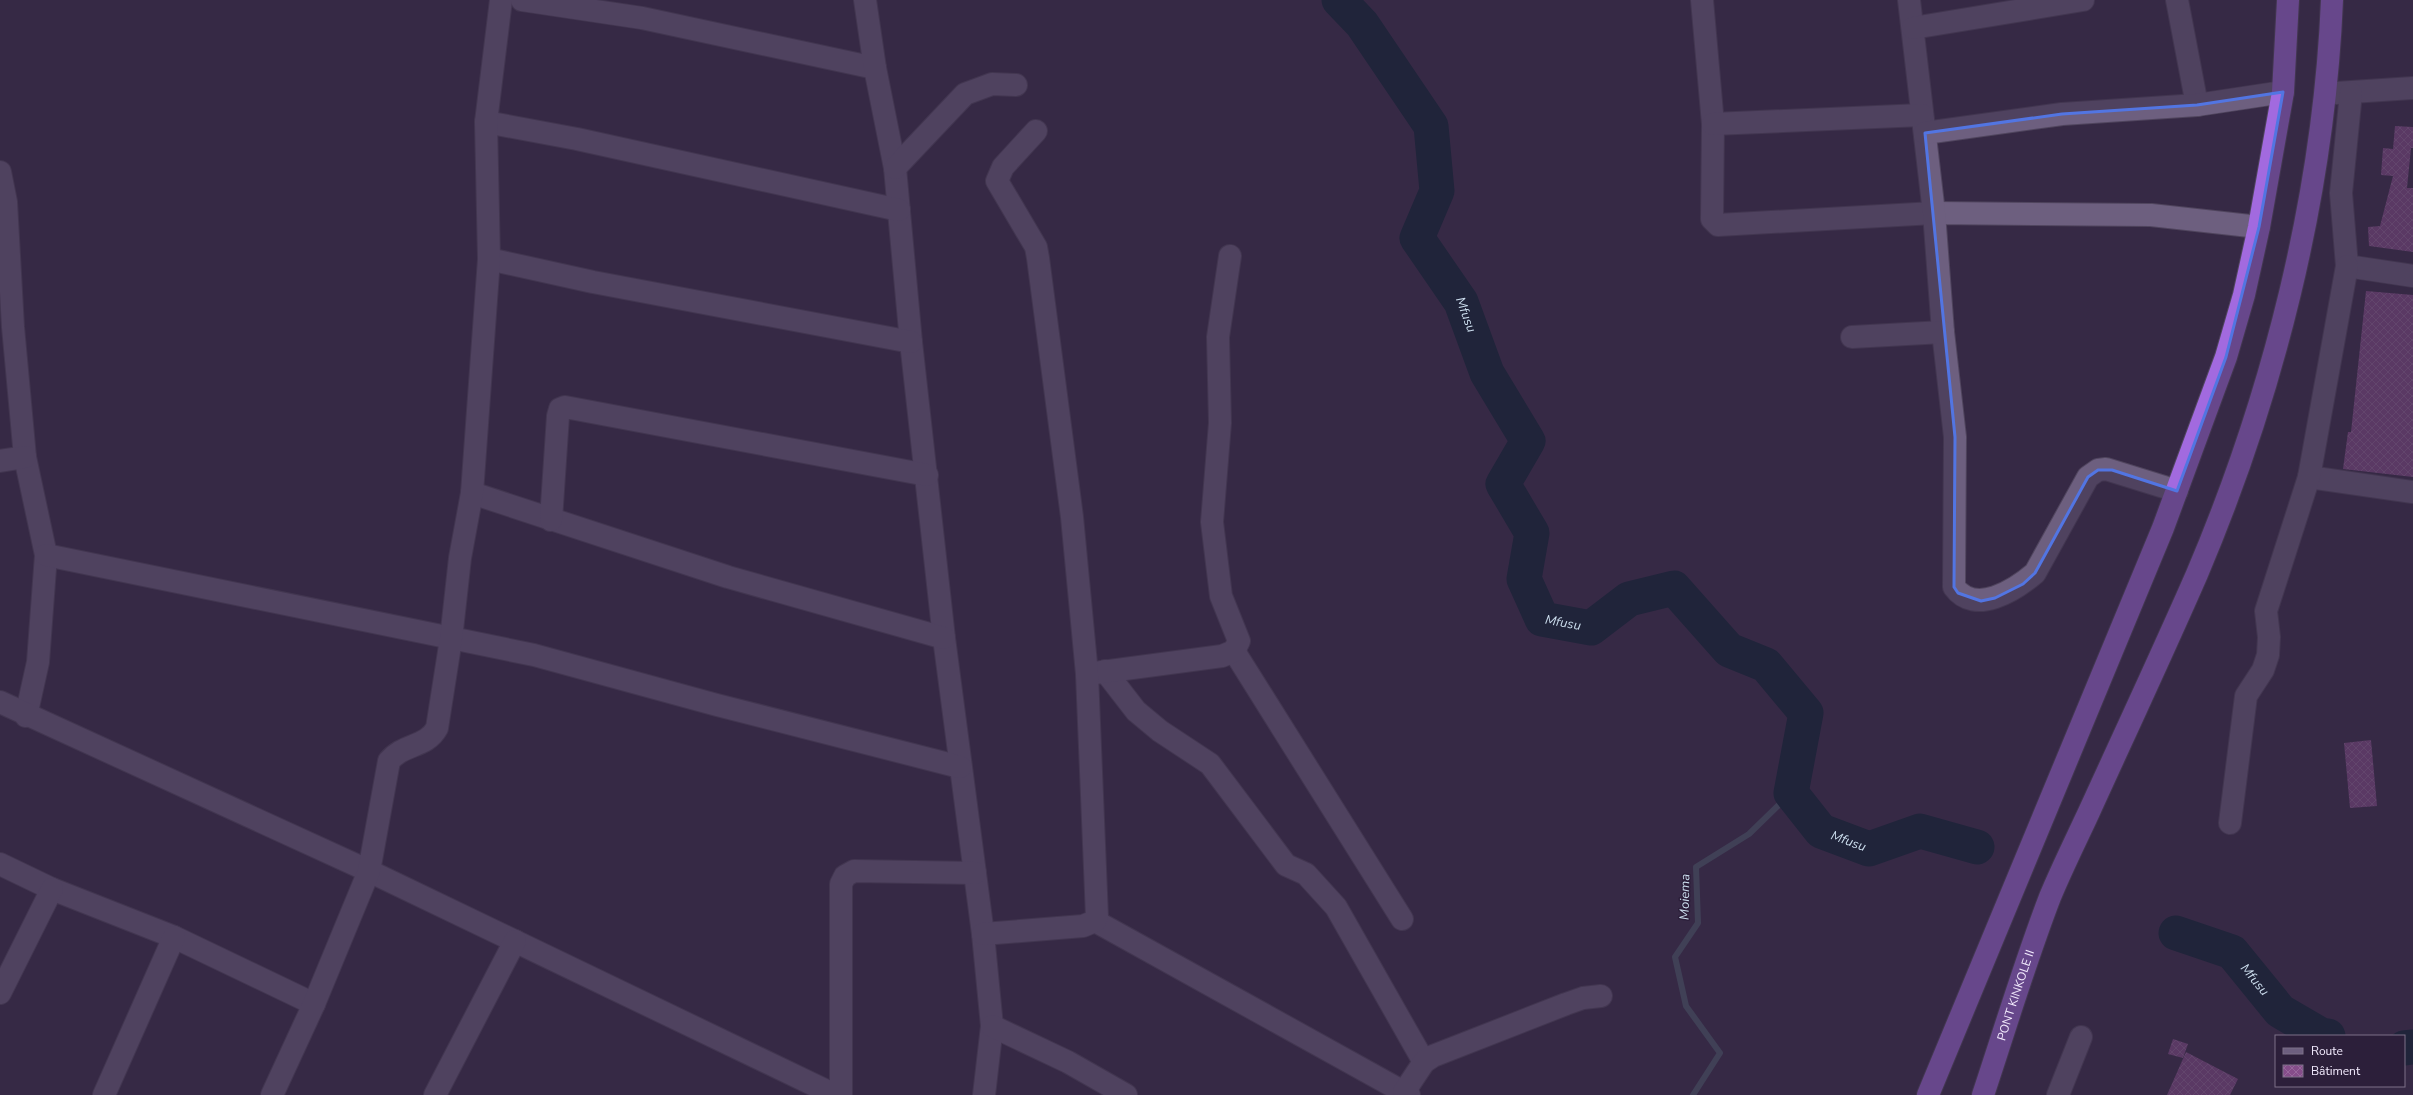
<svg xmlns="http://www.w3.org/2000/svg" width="2413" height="1095" font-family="'Nunito Sans',sans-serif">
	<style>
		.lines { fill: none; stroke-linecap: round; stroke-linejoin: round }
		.stream { stroke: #4c5b6c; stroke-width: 6 }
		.river { stroke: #051d2e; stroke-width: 35 }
		.building { fill: url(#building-cross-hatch) }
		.street-casing { stroke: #50455e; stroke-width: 24 }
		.highway-casing { stroke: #50455e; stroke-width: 24 }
		.street { stroke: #6d5f7f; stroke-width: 22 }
		.highway { stroke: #a26adf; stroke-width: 22 }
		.marked { fill: none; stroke: #5275e2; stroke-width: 3; stroke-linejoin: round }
		.labels { text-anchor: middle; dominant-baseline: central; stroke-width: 3; stroke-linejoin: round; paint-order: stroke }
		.street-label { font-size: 12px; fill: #f3ebfe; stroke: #2c1f3a }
		.water-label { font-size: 13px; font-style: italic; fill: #ccdeee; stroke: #2c1f3a }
	</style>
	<defs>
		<pattern id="building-cross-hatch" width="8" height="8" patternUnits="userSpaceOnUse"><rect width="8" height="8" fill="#854d8a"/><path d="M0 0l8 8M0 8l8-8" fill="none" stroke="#97679c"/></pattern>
	</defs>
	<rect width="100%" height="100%" fill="#362945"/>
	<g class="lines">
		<!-- stream -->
		<path class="stream" d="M1693,1095L1720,1053L1686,1006L1675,957L1698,923L1696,867L1749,834L1791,793"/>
		<!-- river -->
		<g class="river">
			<path id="s1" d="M1339,0L1362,24L1431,126L1437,191L1417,238L1461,302L1487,373L1528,441L1503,484L1532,533L1524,579L1542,619L1591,628L1629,599L1674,588L1729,650L1766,665L1806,713L1791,793L1821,831L1869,849L1920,831L1977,847"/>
			<path id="s2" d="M2176,933L2232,952L2280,1011L2321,1035L2328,1036"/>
			<path d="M2404,1048L2413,1047"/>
		</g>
	</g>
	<!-- building -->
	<g class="building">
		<path d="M2395,126L2413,127V148H2411L2407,188H2413V252L2369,246L2368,227L2380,226L2393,176L2381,175L2383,148L2393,149Z"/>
		<path d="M2366,291L2413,295V477L2343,469L2348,432H2351Z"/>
		<path d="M2371,740L2377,806L2350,808L2344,743Z"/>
		<path d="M2173,1039L2188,1044L2183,1058L2168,1054Z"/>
		<path d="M2186,1052L2238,1079L2230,1095H2167Z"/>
	</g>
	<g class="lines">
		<defs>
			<g id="street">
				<path d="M522,0L642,18L875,68"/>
				<path d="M865,0L875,68L895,168L911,342L944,638L983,934L992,1026L984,1095"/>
				<path d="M1702,0L1713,124L1712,219L1718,225L1934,213L2151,215L2259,227"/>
				<path d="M1909,0L1934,213L1943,332L1955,437L1954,587C1975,616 2015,590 2035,573L2088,477L2098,470L2106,469L2177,491"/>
				<path d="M2177,0L2197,105"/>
				<path d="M1913,28L2083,0"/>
				<path d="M2336,93L2413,88"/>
				<path d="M2351,93L2341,193L2347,266L2413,276"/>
				<path d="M486,122L577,139L899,210"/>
				<path d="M1713,124L1922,115"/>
				<path d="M1925,133L2062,114L2197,105L2283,92"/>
				<path d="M895,168L965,94L992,84L1016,85"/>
				<path d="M0,172L6,202L13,327L25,457L46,555L38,662L26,716"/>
				<path d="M489,259L593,282L911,342"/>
				<path d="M1852,337L1943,332"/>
				<path d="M0,461L25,457"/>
				<path d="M2309,477L2413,492"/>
				<path d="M472,493L728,577L944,638"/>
				<path d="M551,520L558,416L560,409L565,407L927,475"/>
				<path d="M46,555L534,655L717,705L960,767"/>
				<path d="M1234,651L1402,919"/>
				<path d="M1105,671L1136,711L1160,731L1210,764L1286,865L1306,874L1336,907L1424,1062"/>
				<path d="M1087,674L1222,656L1234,651L1239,641L1221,596L1212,522L1220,423L1218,337L1230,256"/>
				<path d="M0,702L369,871L835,1095"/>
				<path d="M2230,823L2246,696L2263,670L2268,655L2269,637L2266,611L2309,477L2347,266"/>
				<path d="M0,864L52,889L174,937L314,1004"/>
				<path d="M1095,921L1409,1095"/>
				<path d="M983,934L1083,926L1095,921L1097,917L1087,674L1072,517L1038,258L1036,247L997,181L1003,167L1036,131"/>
				<path d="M0,993L52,889"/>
				<path d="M992,1026L1068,1062L1126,1095"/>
				<path d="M1404,1092L1424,1062L1433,1056L1566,1004L1583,998L1601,996"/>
				<path d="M104,1095L174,937"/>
				<path d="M272,1095L314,1004L369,871L389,761C404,743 426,748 437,728L451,639L460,558L472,493L489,259L486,122L501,0"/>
				<path d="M435,1095L515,941"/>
				<path d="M841,1095V884L845,876L854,871L975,873"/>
				<path d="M2058,1095L2081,1037"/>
			</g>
			<g id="highway">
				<path d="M1928,1095L2163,528L2226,357L2244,295L2259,227L2283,92L2288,0"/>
				<path id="s3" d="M1983,1095C2005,1029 2025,962 2050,897C2062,868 2076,840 2089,812C2125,733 2162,654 2197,574C2273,395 2324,195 2332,0"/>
			</g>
		</defs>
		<!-- street casing -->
		<use href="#street" class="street-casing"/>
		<!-- highway casing -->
		<use href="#highway" class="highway-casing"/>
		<!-- street -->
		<use href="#street" class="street"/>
		<!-- highway -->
		<use href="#highway" class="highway"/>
	</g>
	<!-- marked area -->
	<path d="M0 0H2413V1095H0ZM2283,92L2259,227L2226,357L2177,491L2112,470H2098L2088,477L2035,573L2023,584L1995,598L1981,601L1958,593L1954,587L1955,437L1925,133L2062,114L2197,105Z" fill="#362945" fill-opacity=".55" fill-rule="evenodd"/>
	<path class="marked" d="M2283,92L2259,227L2226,357L2177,491L2112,470H2098L2088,477L2035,573L2023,584L1995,598L1981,601L1958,593L1954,587L1955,437L1925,133L2062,114L2197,105Z"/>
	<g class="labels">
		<!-- street labels -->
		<g class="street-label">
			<text stroke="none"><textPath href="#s3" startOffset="105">PONT KINKOLE II</textPath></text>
		</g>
		<!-- water labels -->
		<g class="water-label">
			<text stroke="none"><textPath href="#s1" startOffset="364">Mfusu</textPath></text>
			<text stroke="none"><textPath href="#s1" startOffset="724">Mfusu</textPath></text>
			<text stroke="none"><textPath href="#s1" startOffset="1191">Mfusu</textPath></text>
			<text transform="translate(1685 897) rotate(-89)">Moiema</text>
			<text stroke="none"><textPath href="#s2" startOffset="95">Mfusu</textPath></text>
		</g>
	</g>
	<!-- legend -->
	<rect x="2275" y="1035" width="130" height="52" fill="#2c1f3a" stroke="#7c7188"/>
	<rect x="2283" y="1048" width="20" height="6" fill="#6d5f7f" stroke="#7c7188"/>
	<text x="2311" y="1055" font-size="12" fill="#f3ebfe">Route</text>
	<rect x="2283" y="1065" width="20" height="12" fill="url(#building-cross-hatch)" stroke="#7c7188"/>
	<text x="2311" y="1075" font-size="12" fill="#f3ebfe">Bâtiment</text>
</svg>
